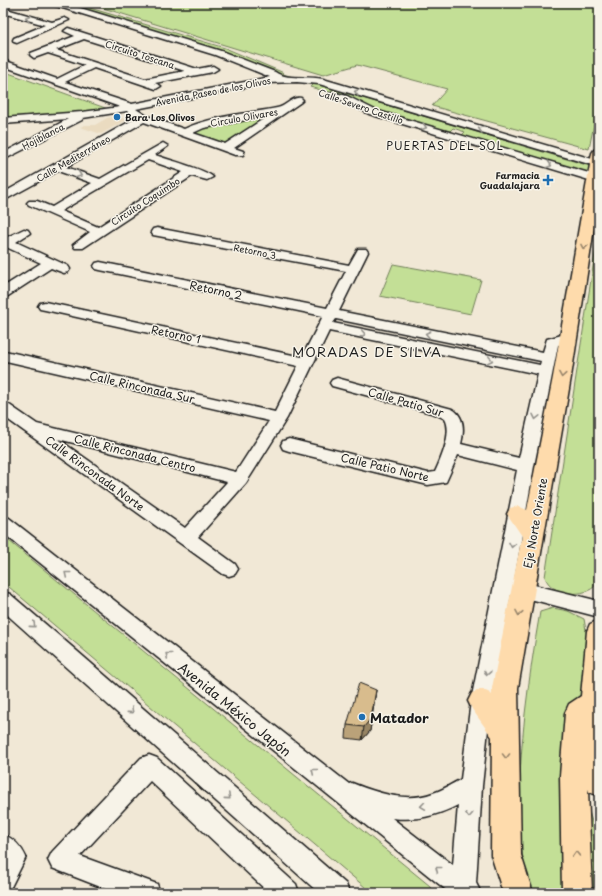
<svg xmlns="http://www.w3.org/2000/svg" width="602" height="896" font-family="'Playpen Sans',sans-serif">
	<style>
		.built { fill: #eadbc0 }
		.green { fill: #c3df96; stroke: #707e59 }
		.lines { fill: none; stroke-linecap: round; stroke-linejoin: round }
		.minor-casing { stroke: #1c1c1c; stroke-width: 3 }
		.major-casing { stroke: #1c1c1c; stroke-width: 3 }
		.minor { fill: #f7f3e8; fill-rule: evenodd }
		.major { fill: #fedbac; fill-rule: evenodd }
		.wall { fill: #baa279; stroke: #1c1c1c }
		.shaded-wall { fill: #978463; stroke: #1c1c1c }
		.building { fill: #d8bc8d; stroke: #1c1c1c }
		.oneway { stroke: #94928c }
		.oneway2 { stroke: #98856b }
		.poi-dot { fill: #1f6fb2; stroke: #f7f3e8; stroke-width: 1.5 }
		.labels { text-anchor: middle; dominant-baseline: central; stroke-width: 3; stroke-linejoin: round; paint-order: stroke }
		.far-street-label { font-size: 9px; fill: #1c1c1c; stroke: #f7f3e8 }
		.far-poi-label { font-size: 9px; font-weight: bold; fill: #1c1c1c; stroke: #f7f3e8; text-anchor: start }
		.far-quarter-label { font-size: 11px; letter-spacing: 1px; fill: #1c1c1c; stroke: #f7f3e8 }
		.street-label { font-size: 11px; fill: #1c1c1c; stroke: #f7f3e8 }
		.quarter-label { font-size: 13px; letter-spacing: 1px; fill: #1c1c1c; stroke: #f7f3e8 }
		.near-street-label { font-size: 13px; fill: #1c1c1c; stroke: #f7f3e8 }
		.near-poi-label { font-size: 13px; font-weight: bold; fill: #1c1c1c; stroke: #f7f3e8; text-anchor: start }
	</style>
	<rect width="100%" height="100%" fill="#f1e8d6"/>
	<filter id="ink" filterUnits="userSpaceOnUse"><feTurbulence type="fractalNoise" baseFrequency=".025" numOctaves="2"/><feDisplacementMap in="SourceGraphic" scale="8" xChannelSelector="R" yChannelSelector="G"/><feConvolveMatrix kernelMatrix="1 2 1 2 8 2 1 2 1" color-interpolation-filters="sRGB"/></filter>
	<g filter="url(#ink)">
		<!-- built -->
		<path class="built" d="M117,116L126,120L101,134L80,127L85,125H95L107,118Z"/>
		<!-- green -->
		<g class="green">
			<path d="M56,3H73L225,48L284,73L283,74L590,166L587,174L461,136L465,132L453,128L449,132L376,110L350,98L310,87L312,85L280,75L217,51Z"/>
			<path d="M99,3H599V99L589,149L432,106L447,89L357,65L323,75L93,5Z"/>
			<path d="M3,71L108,109L80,113L3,118Z"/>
			<path d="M268,116L225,145L193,133L199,129Z"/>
			<path d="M599,228V528L594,587C581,598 551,595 545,577Z"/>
			<path d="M393,264L481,280L471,314L380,296Z"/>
			<path d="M3,536L430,886L431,893H372L3,582Z"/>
			<path d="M553,608L568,611L584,619L587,636L582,787L599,846V893H530C514,834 519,774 525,714C529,680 534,646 540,612Z"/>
		</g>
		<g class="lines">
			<defs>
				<g id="minor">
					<path d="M52,3H64L221,51L275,72C287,81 308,75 323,79L599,161V167L319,84L297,82L267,83L136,109L147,116L184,129C212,116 246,114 277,108C286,107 292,96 301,98L303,100L301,102L234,148L243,151L244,153L243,155H235L144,122L66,167L100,179L163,143L168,146L155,155C166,159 207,170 213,177L207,180L192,176L83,248H75L73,245L90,232L29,205L27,203L29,201H37L52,207L92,183L58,171L3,201V193L136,118L130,115L127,111L83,118L82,120L3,160V153L68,119L3,124V118L82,112L120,107L3,66V60L57,79L85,65L48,53L34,58L30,55L31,53L75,36L64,31L68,28L197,69L213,66L218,69L213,72L155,83L161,86L156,89L94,68L65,82L132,104L270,77L215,55L53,5ZM84,39L185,71L145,79L56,50ZM268,116L225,144L193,133L204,128ZM148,160L183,172L98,227L61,211Z"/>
					<path d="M3,8L52,22L65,18L69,20L17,43L14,42L13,40L14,38L45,25L3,13Z"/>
					<path d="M332,92L347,96L375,110L599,176V183L369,114L341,100L329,97L327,95Z"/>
					<path d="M157,228L349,265L358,249H366L368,252L339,311L543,352L547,339L569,333L574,334L576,337L574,340L558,345L534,466L514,580L599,601V617L511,594L491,701L482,786L476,883L481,893H450L3,533V516L9,518L349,784L352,783C377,793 407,803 433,793C443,790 452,784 461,779L471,701L517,470L458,455L446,482L428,485L289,451L283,449L281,445L283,441L289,439L428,473L435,472C441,459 453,432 445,419L435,414L332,386L330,383L332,380L337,378L452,409C465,416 464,432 461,444L519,458L538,374L329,331L287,418L246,483L198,537L235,564L238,569L235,574L229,576L223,574L3,416V403L8,404L37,424L236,472L269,421L6,361L3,362V352L5,351L275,412L298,366L45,310L40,309L38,306L40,303L45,302L302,357L323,316L100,270L96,269L94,266L96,263L100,262L327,308L346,271L153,235L151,232L153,229ZM336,319L541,361L540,365L333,323ZM58,439L227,482L185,528ZM458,805L453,865L392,818C417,821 436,816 458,805Z"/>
					<path d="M24,229L28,230L30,233L16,242L68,266L70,269L68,272L64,273L51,268L8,296L3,297V287L41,263L6,247L3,248V239Z"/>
					<path d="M3,592L10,594L78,652L346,884L349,893H319L3,611Z"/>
					<path d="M149,755L157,758L296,884L299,893H269L150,781L80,856L157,884L160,893H116L52,868L48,860L52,852L141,758Z"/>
					<path d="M3,834C14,839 21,846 26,857L11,887L3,891Z"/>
				</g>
				<g id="major">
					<path d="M599,149V196L571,377L518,688L521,855L533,893H503L491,855L492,737L472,709L468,701L472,693L481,689L490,693L492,695V688L522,536L507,514L510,508L518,506L527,510L553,377L592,153L594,150Z"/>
					<path d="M599,620V796L589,792L588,789L592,893H562L560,776L565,713L569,704L581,696L587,631L590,624Z"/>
				</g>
			</defs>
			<!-- minor casing -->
			<use href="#minor" class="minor-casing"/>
			<!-- major casing -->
			<use href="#major" class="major-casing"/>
			<!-- minor -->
			<use href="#minor" class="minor"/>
			<!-- major -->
			<use href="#major" class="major"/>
		</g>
		<!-- wall -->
		<path class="wall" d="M376,690L370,731L362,740L346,738L347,725Z"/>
		<!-- shaded-wall -->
		<path class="shaded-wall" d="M376,690L370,731L362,740L364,727Z"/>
		<!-- building -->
		<path class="building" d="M359,683L376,690L371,718L364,727L347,725Z"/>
		<!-- one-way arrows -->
		<defs><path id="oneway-chevron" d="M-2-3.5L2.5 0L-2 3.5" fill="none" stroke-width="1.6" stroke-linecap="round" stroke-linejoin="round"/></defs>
		<g class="oneway">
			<use href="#oneway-chevron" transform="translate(28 18) rotate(-163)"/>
			<use href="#oneway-chevron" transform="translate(357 92) rotate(-164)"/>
			<use href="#oneway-chevron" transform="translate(424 127) rotate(17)"/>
			<use href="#oneway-chevron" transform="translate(481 129) rotate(-163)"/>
			<use href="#oneway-chevron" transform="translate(549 165) rotate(17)"/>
			<use href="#oneway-chevron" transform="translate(79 175) rotate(20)"/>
			<use href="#oneway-chevron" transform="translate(363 334) rotate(12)"/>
			<use href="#oneway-chevron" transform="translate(428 334) rotate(-168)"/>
			<use href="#oneway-chevron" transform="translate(490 360) rotate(12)"/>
			<use href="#oneway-chevron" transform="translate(536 417) rotate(102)"/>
			<use href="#oneway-chevron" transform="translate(512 545) rotate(101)"/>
			<use href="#oneway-chevron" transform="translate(67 574) rotate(-141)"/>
			<use href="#oneway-chevron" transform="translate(33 625) rotate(40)"/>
			<use href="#oneway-chevron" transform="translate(168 655) rotate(-141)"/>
			<use href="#oneway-chevron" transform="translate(487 673) rotate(101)"/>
			<use href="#oneway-chevron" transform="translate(131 711) rotate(41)"/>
			<use href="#oneway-chevron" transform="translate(314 771) rotate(-141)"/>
			<use href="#oneway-chevron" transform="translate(228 797) rotate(41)"/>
			<use href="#oneway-chevron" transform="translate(423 806) rotate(172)"/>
			<use href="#oneway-chevron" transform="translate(469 815) rotate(94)"/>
			<use href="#oneway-chevron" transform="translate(438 869) rotate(-142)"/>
		</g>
		<g class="oneway2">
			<use href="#oneway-chevron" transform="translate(584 247) rotate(100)"/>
			<use href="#oneway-chevron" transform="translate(562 375) rotate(99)"/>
			<use href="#oneway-chevron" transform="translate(519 613) rotate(100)"/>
			<use href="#oneway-chevron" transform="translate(506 756) rotate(90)"/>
			<use href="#oneway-chevron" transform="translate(576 854) rotate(-92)"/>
		</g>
	</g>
	<!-- markers -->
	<g class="poi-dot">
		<circle cx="117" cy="117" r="4"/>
		<path d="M546 174h4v4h4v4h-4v4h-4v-4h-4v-4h4z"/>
		<circle cx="362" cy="717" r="4"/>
	</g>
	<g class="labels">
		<!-- far-street labels -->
		<g class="far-street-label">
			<text transform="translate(140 54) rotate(18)">Circuito Toscana</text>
			<text transform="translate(213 91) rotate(-11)">Avenida Paseo de los Olivos</text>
			<text transform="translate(361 106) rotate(19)">Calle Severo Castillo</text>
			<text transform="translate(244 117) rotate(-10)">Circulo Olivares</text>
			<text transform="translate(43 136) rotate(-28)">Hojiblanca</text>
			<text transform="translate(73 158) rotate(-30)">Calle Mediterráneo</text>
			<text transform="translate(145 201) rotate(-33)">Circuito Coquimbo</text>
			<text transform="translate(255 251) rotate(11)">Retorno 3</text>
		</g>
		<!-- far-poi labels -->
		<g class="far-poi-label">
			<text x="125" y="117">Bara Los Olivos</text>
			<text x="540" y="175" text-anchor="end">Farmacia<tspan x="540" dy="10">Guadalajara</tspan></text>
		</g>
		<!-- far-quarter labels -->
		<g class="far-quarter-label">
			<text x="445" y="145">PUERTAS DEL SOL</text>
		</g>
		<!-- street labels -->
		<g class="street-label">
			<text transform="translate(216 290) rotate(12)">Retorno 2</text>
			<text transform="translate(176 334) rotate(12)">Retorno 1</text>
			<text transform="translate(142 387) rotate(13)">Calle Rinconada Sur</text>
			<text transform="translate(406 402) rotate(16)">Calle Patio Sur</text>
			<text transform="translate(135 453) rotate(14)">Calle Rinconada Centro</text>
			<text transform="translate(385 467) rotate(13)">Calle Patio Norte</text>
			<text transform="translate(95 473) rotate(36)">Calle Rinconada Norte</text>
			<text transform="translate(535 523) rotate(-80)">Eje Norte Oriente</text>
		</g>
		<!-- quarter labels -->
		<g class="quarter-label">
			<text x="367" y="351">MORADAS DE SILVA</text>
		</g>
		<!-- near-street labels -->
		<g class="near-street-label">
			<text transform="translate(235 709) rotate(39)">Avenida México Japón</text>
		</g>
		<!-- near-poi labels -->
		<g class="near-poi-label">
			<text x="370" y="717">Matador</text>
		</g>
	</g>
	<!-- margin -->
	<rect width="602" height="896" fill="none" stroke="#f7f3e8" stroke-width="16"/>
	<rect x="8" y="8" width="586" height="880" fill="none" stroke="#1c1c1c" stroke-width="1.5" filter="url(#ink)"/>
</svg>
